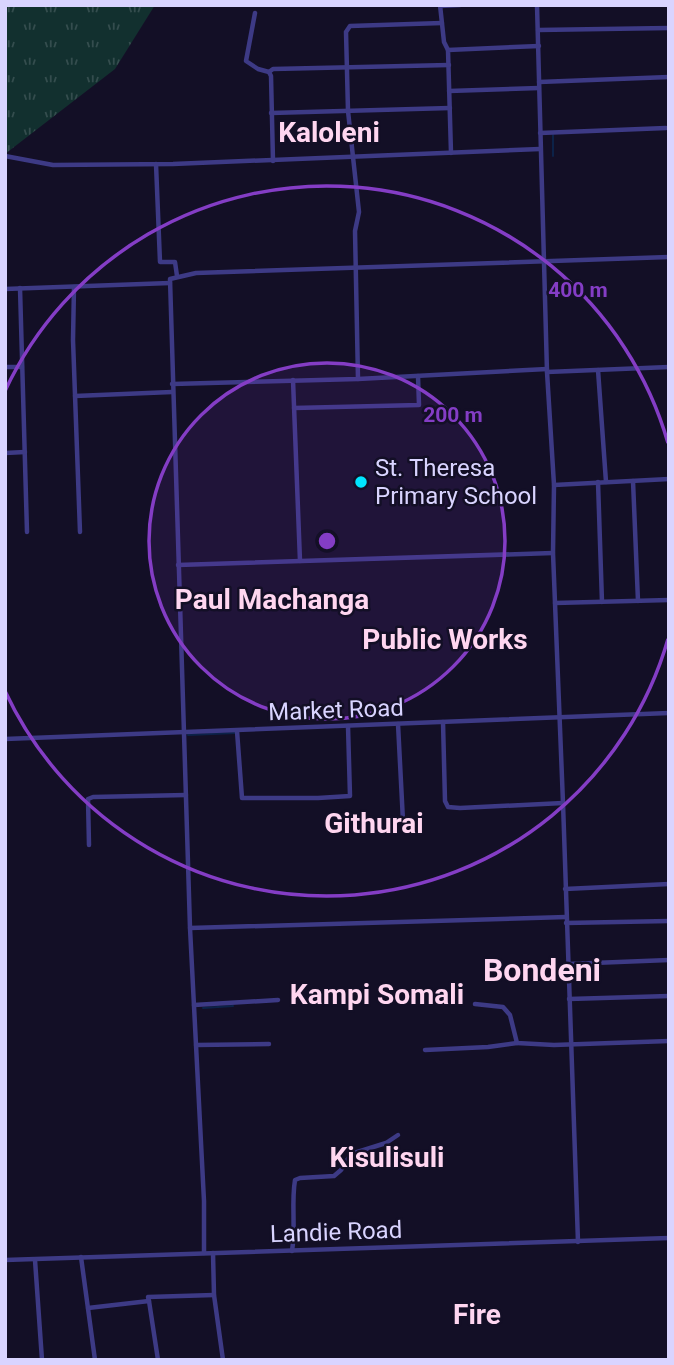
<svg xmlns="http://www.w3.org/2000/svg" width="674" height="1365" font-family="Roboto,sans-serif">
	<style>
		.park { fill: url(#park-tufts) }
		.lines { fill: none; stroke-linecap: round; stroke-linejoin: round }
		.stream { stroke: #0c2248; stroke-width: 2 }
		.street { stroke: #3d3a85; stroke-width: 4.5 }
		.ring { fill: none; stroke: #843dc5; stroke-width: 3.5 }
		.poi-dot { fill: #00e5ff; stroke: #130f26; stroke-width: 2.5 }
		.labels { text-anchor: middle; dominant-baseline: central; stroke-width: 5; stroke-linejoin: round; paint-order: stroke }
		.poi-label { font-size: 24px; fill: #d9d4ff; stroke: #130f26; text-anchor: start }
		.street-label { font-size: 24px; fill: #d9d4ff; stroke: #130f26 }
		.quarter-label { font-size: 28px; font-weight: bold; fill: #ffd6f0; stroke: #130f26 }
		.district-label { font-size: 32px; font-weight: bold; fill: #ffd6f0; stroke: #130f26 }
		.centre { fill: #843dc5; stroke: #130f26; stroke-width: 3.5 }
		.ring-label { font-size: 21px; text-anchor: middle; font-weight: bold; fill: #843dc5; stroke: #130f26; stroke-width: 5; stroke-linejoin: round; paint-order: stroke }
	</style>
	<defs>
		<pattern id="park-tufts" width="24" height="20" patternUnits="userSpaceOnUse" patternTransform="scale(1.75)"><rect width="24" height="20" fill="#12302f"/><path d="M3 7l-1-3M5 7V3M7 7l1-3M15 17l-1-3M17 17v-4M19 17l1-3" fill="none" stroke="#344d4e"/></pattern>
	</defs>
	<rect width="100%" height="100%" fill="#130f26"/>
	<!-- park -->
	<path class="park" d="M5,5H155L115,69L5,154Z"/>
	<g class="lines">
		<!-- stream -->
		<g class="stream">
			<path d="M553,156V135"/>
			<path d="M188,735L235,733"/>
			<path d="M203,1008L233,1006"/>
		</g>
		<!-- street -->
		<g class="street">
			<path d="M440,5L444,42L448,50"/>
			<path d="M537,5L547,372L554,485L553,553L563,803L578,1242"/>
			<path d="M440,6L460,5"/>
			<path d="M255,13L246,61L258,69L269,72"/>
			<path d="M538,30L669,28"/>
			<path d="M539,82L669,77"/>
			<path d="M449,91L539,88"/>
			<path d="M271,113L450,108"/>
			<path d="M540,133L666,128"/>
			<path d="M451,153L448,50L539,46"/>
			<path d="M5,156L53,165L173,164L540,149"/>
			<path d="M273,161L271,76L269,72L273,69L449,65"/>
			<path d="M156,164L160,262H175L177,276"/>
			<path d="M74,287L73,340L80,532"/>
			<path d="M20,288L27,532"/>
			<path d="M5,289L170,283"/>
			<path d="M5,367H22"/>
			<path d="M598,370L606,482"/>
			<path d="M547,372L669,367"/>
			<path d="M358,379L355,231L359,212L348,111L346,32L350,26L442,23"/>
			<path d="M293,380L300,561"/>
			<path d="M172,384L358,379L547,369"/>
			<path d="M75,396L172,392"/>
			<path d="M294,408L419,405L418,376"/>
			<path d="M5,453L25,452"/>
			<path d="M633,481L638,601"/>
			<path d="M598,482L602,602"/>
			<path d="M554,485L669,479"/>
			<path d="M178,565L553,553"/>
			<path d="M555,603L669,600"/>
			<path d="M443,722L445,801L448,807L460,808L563,803"/>
			<path d="M398,724L403,821"/>
			<path d="M237,731L242,798H318L350,796L348,726"/>
			<path d="M5,739L669,713"/>
			<path d="M89,845L88,799L93,797L186,795"/>
			<path d="M565,889L669,884"/>
			<path d="M566,923L669,921"/>
			<path d="M190,928L566,917"/>
			<path d="M568,964L669,960"/>
			<path d="M569,999L669,996"/>
			<path d="M475,1004L503,1007L510,1015L517,1043L554,1045L669,1041"/>
			<path d="M194,1005L278,1000"/>
			<path d="M196,1045L269,1044"/>
			<path d="M425,1050L488,1047L517,1043"/>
			<path d="M292,1251C296,1227 291,1204 295,1180L300,1178L334,1176L341,1170L351,1154L386,1143L398,1135"/>
			<path d="M204,1253V1201L190,928L170,279L196,273L669,257"/>
			<path d="M213,1253L214,1295L223,1360"/>
			<path d="M81,1257L95,1360"/>
			<path d="M5,1260L669,1238"/>
			<path d="M35,1260L42,1360"/>
			<path d="M149,1301L148,1297L214,1295"/>
			<path d="M88,1308L149,1301L158,1360"/>
		</g>
	</g>
	<!-- distance rings -->
	<circle cx="327" cy="541" r="178" fill="#843dc5" fill-opacity=".12"/>
	<g class="ring">
		<circle cx="327" cy="541" r="178"/>
		<path d="M668 639A355 355 0 0 1 5 691M5 391A355 355 0 0 1 668 443"/>
	</g>
	<!-- markers -->
	<circle class="poi-dot" cx="361" cy="482" r="7"/>
	<g class="labels">
		<!-- poi labels -->
		<g class="poi-label">
			<text x="375" y="468">St. Theresa<tspan x="375" dy="28">Primary School</tspan></text>
		</g>
		<!-- street labels -->
		<g class="street-label">
			<text transform="translate(336 710) rotate(-2)">Market Road</text>
			<text transform="translate(336 1232) rotate(-2)">Landie Road</text>
		</g>
		<!-- quarter labels -->
		<g class="quarter-label">
			<text x="329" y="132">Kaloleni</text>
			<text x="272" y="599">Paul Machanga</text>
			<text x="445" y="639">Public Works</text>
			<text x="374" y="823">Githurai</text>
			<text x="377" y="994">Kampi Somali</text>
			<text x="387" y="1157">Kisulisuli</text>
			<text x="477" y="1314">Fire</text>
		</g>
		<!-- district labels -->
		<g class="district-label">
			<text x="542" y="970">Bondeni</text>
		</g>
	</g>
	<circle cx="327" cy="541" r="10" class="centre"/>
	<g class="ring-label">
		<text x="578" y="297">400 m</text>
		<text x="453" y="422">200 m</text>
	</g>
	<!-- border -->
	<rect width="674" height="1365" fill="none" stroke="#d9d4ff" stroke-width="14"/>
</svg>
